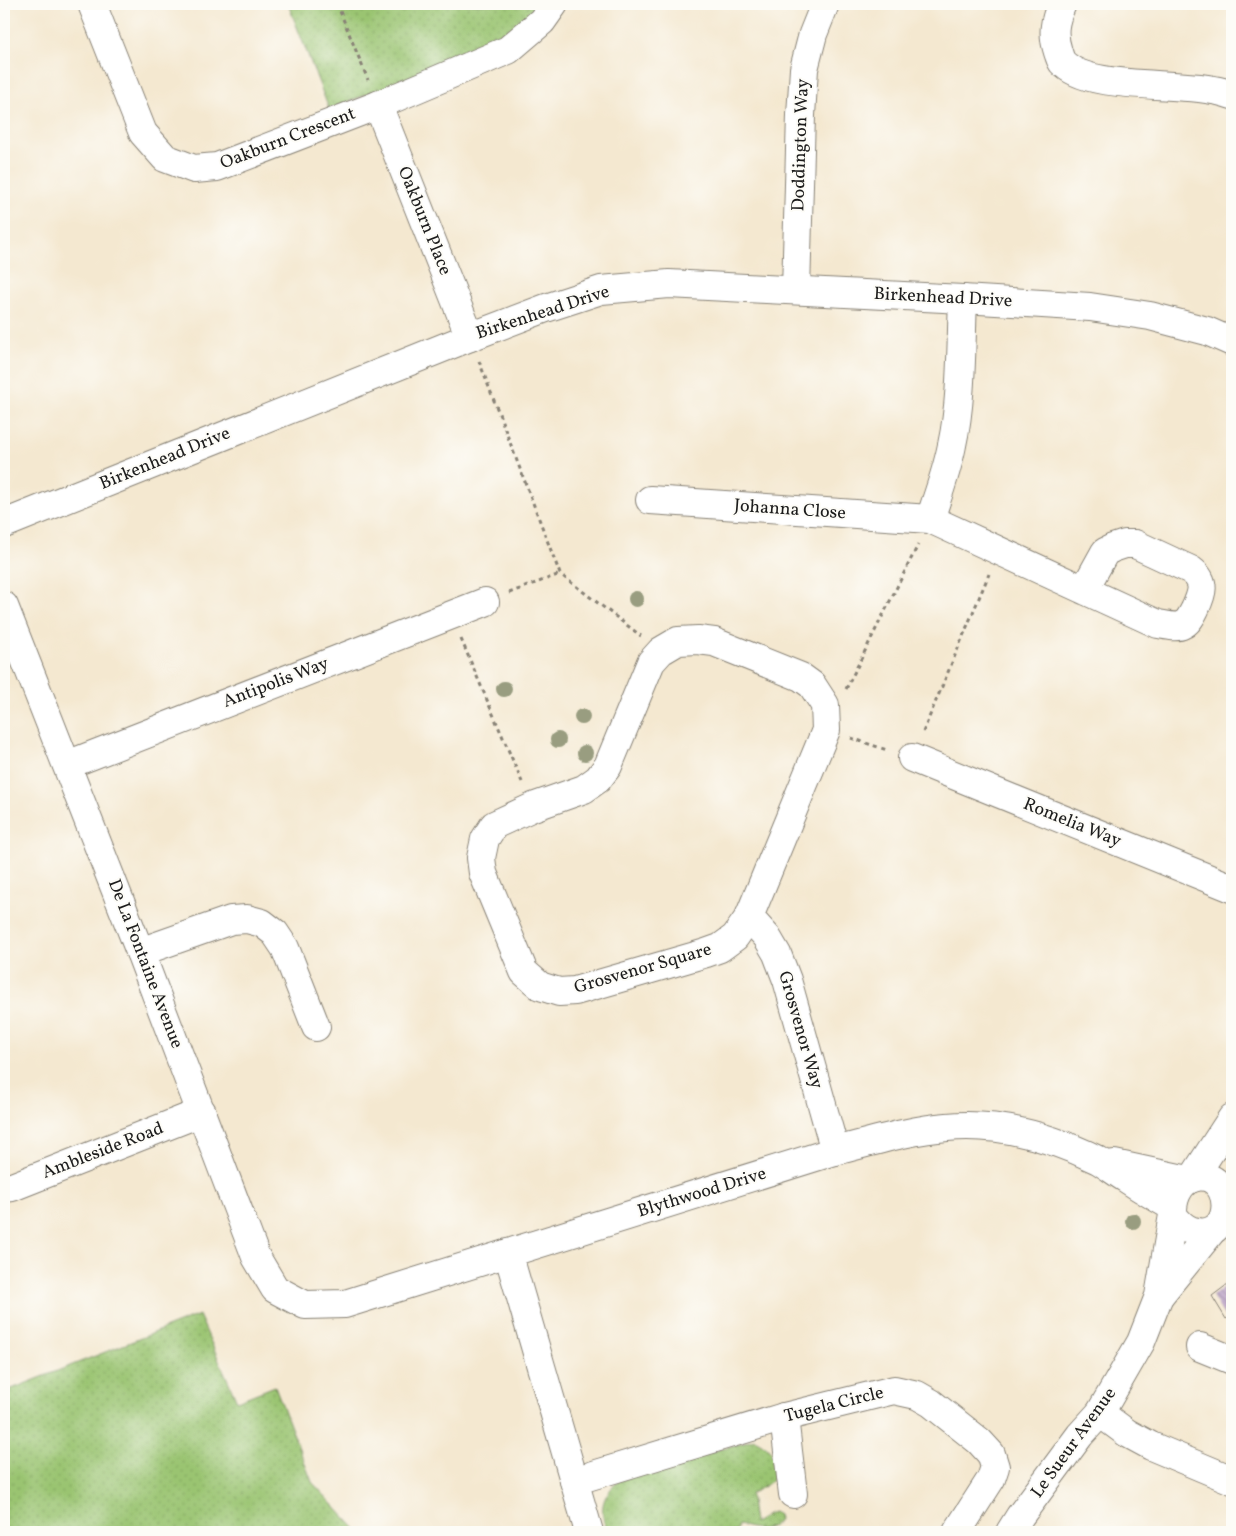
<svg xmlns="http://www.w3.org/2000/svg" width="1236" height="1536" font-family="Vollkorn,serif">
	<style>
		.grass { fill: url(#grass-dots); stroke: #5b7046 }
		.building { fill: url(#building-back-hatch) }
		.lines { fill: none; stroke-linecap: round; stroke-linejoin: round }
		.minor-casing { stroke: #888276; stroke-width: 30 }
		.path { stroke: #888276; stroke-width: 3; stroke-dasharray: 4 4; stroke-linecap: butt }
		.minor { stroke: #fff; stroke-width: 28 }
		.tree { fill: #999d80 }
		.labels { text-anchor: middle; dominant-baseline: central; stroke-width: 4; stroke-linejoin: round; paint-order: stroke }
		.street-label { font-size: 18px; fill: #1c1c1c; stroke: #fdfcf7 }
	</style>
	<defs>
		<pattern id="grass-dots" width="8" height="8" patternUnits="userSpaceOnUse" patternTransform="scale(1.25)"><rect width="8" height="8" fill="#9ac471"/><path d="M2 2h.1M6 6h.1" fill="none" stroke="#84a861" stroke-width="1.8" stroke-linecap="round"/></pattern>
		<pattern id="building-back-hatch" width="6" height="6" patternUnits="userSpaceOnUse" patternTransform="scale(1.25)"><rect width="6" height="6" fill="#b59bc2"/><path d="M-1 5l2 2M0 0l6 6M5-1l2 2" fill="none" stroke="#927e9d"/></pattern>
	</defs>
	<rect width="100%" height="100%" fill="#fdfcf7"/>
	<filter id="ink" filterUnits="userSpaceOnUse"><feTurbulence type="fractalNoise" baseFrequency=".02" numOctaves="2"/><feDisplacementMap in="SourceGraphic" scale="10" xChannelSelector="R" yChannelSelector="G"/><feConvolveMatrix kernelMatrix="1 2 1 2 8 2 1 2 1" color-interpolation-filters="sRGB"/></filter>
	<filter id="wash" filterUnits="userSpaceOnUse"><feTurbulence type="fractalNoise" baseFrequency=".0096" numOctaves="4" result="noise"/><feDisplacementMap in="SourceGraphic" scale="20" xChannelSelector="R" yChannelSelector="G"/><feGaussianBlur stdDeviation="1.12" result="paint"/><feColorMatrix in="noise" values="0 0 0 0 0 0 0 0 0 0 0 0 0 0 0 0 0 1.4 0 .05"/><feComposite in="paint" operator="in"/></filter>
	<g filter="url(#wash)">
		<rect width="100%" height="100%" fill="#f4e8d0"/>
		<!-- grass -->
		<g class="grass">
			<path d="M288,4H537C520,27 497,42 471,54L329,109Z"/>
			<path d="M199,1315L237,1401L275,1386L312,1482L359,1532H4V1392Z"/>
			<path d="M754,1439C769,1445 784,1462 773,1479C769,1485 756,1490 750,1494L754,1523L770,1513L774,1512L778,1515L779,1519C770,1535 752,1528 738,1525L736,1532H607C599,1509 601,1496 620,1480Z"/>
		</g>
		<g id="blocks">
			<!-- building -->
			<path class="building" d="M1232,1281V1315L1226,1319L1212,1296Z"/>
		</g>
	</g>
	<g filter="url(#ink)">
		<use href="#blocks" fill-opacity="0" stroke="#888276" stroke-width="1"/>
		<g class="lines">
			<defs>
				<g id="minor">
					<path d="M92,4L143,133L165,158L194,169L217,167L378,105L508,50L542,21L554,4"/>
					<path d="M1062,4C1054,21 1052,34 1058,52C1059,55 1060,59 1062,62C1091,94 1189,78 1232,95"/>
					<path d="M378,105L470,337"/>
					<path d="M796,290L801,115L804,69L813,34L825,4"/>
					<path d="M650,500L930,519L1158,624C1165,625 1176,628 1182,625C1188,623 1192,615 1195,609C1202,594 1207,582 1191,570L1135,544H1125L1113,548L1105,552L1084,590"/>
					<path d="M930,519C938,495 947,471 952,445C962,400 961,346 963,299"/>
					<path d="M4,524L470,337L546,308L601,290L669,284L963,299L1090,307L1150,316L1207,331L1232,342"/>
					<path d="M4,606L140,952L256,1257L275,1289L305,1305L345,1304L835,1151C872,1142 909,1130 947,1127C1000,1122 1051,1137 1098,1160C1108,1166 1117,1173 1127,1179C1142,1189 1157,1198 1173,1207"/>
					<path d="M698,640L714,642L801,677L812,685L825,705L826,730L749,917L735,937L720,948L706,953L575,991L559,992L540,986L524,972L483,873L481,858L485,839L494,825L533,807L584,789L598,779L608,766L651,662L661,651L678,641Z"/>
					<path d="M912,758L1232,888"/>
					<path d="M67,765L485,602"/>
					<path d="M749,917L767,937L777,954L787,980L835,1151"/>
					<path d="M140,952L231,920L247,919L262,923L275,933L285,948L316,1027"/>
					<path d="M1114,1164L1188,1180"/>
					<path d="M1193,1178L1232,1118"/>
					<path d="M4,1188L12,1187L202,1112"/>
					<path d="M508,1253L589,1532"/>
					<path d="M1160,1295L1211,1232"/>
					<path d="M1200,1347L1232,1360"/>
					<path d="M1100,1413L1127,1433L1151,1446L1232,1480"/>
					<path d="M784,1417L793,1494"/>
					<path d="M574,1481L784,1417L894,1390L917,1395L931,1403L979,1441L991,1454L995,1467L991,1479L957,1532"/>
					<path d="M1010,1532L1020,1516L1080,1435L1100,1413L1141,1342L1159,1296L1173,1215C1172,1195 1183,1173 1206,1177C1236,1185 1231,1242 1193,1231C1185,1229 1178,1222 1173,1215"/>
				</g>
			</defs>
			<!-- minor casing -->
			<use href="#minor" class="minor-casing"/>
			<!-- path -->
			<g class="path">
				<path d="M337,4L368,80"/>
				<path d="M479,361L560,574L641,636"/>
				<path d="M509,593L560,574"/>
				<path d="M461,639L522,782"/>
				<path d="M846,689L918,545"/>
				<path d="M923,732L989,574"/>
				<path d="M851,738L887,750"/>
			</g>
			<!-- minor -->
			<use href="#minor" class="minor"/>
		</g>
		<!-- trees -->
		<g class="tree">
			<circle cx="636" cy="599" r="8"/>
			<circle cx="504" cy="689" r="8"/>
			<circle cx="582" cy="717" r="8"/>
			<circle cx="558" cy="740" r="8"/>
			<circle cx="585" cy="753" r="8"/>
			<circle cx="1133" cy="1221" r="8"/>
		</g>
	</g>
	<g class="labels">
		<!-- street labels -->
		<g class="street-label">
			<text transform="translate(288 139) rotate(-21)">Oakburn Crescent</text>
			<text transform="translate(801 145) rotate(-88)">Doddington Way</text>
			<text transform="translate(424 221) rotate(68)">Oakburn Place</text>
			<text transform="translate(943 298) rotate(3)">Birkenhead Drive</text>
			<text transform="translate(543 313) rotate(-18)">Birkenhead Drive</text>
			<text transform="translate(165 459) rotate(-22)">Birkenhead Drive</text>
			<text transform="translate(790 510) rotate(4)">Johanna Close</text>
			<text transform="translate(276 683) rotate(-21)">Antipolis Way</text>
			<text transform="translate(1072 823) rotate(22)">Romelia Way</text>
			<text transform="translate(145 964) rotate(69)">De La Fontaine Avenue</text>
			<text transform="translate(643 969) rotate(-16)">Grosvenor Square</text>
			<text transform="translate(800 1030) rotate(74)">Grosvenor Way</text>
			<text transform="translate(103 1151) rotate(-21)">Ambleside Road</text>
			<text transform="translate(702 1193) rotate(-17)">Blythwood Drive</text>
			<text transform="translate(834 1405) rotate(-14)">Tugela Circle</text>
			<text transform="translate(1074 1443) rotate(-54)">Le Sueur Avenue</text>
		</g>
	</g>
	<!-- margin -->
	<rect width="1236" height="1536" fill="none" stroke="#fdfcf7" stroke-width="20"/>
</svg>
